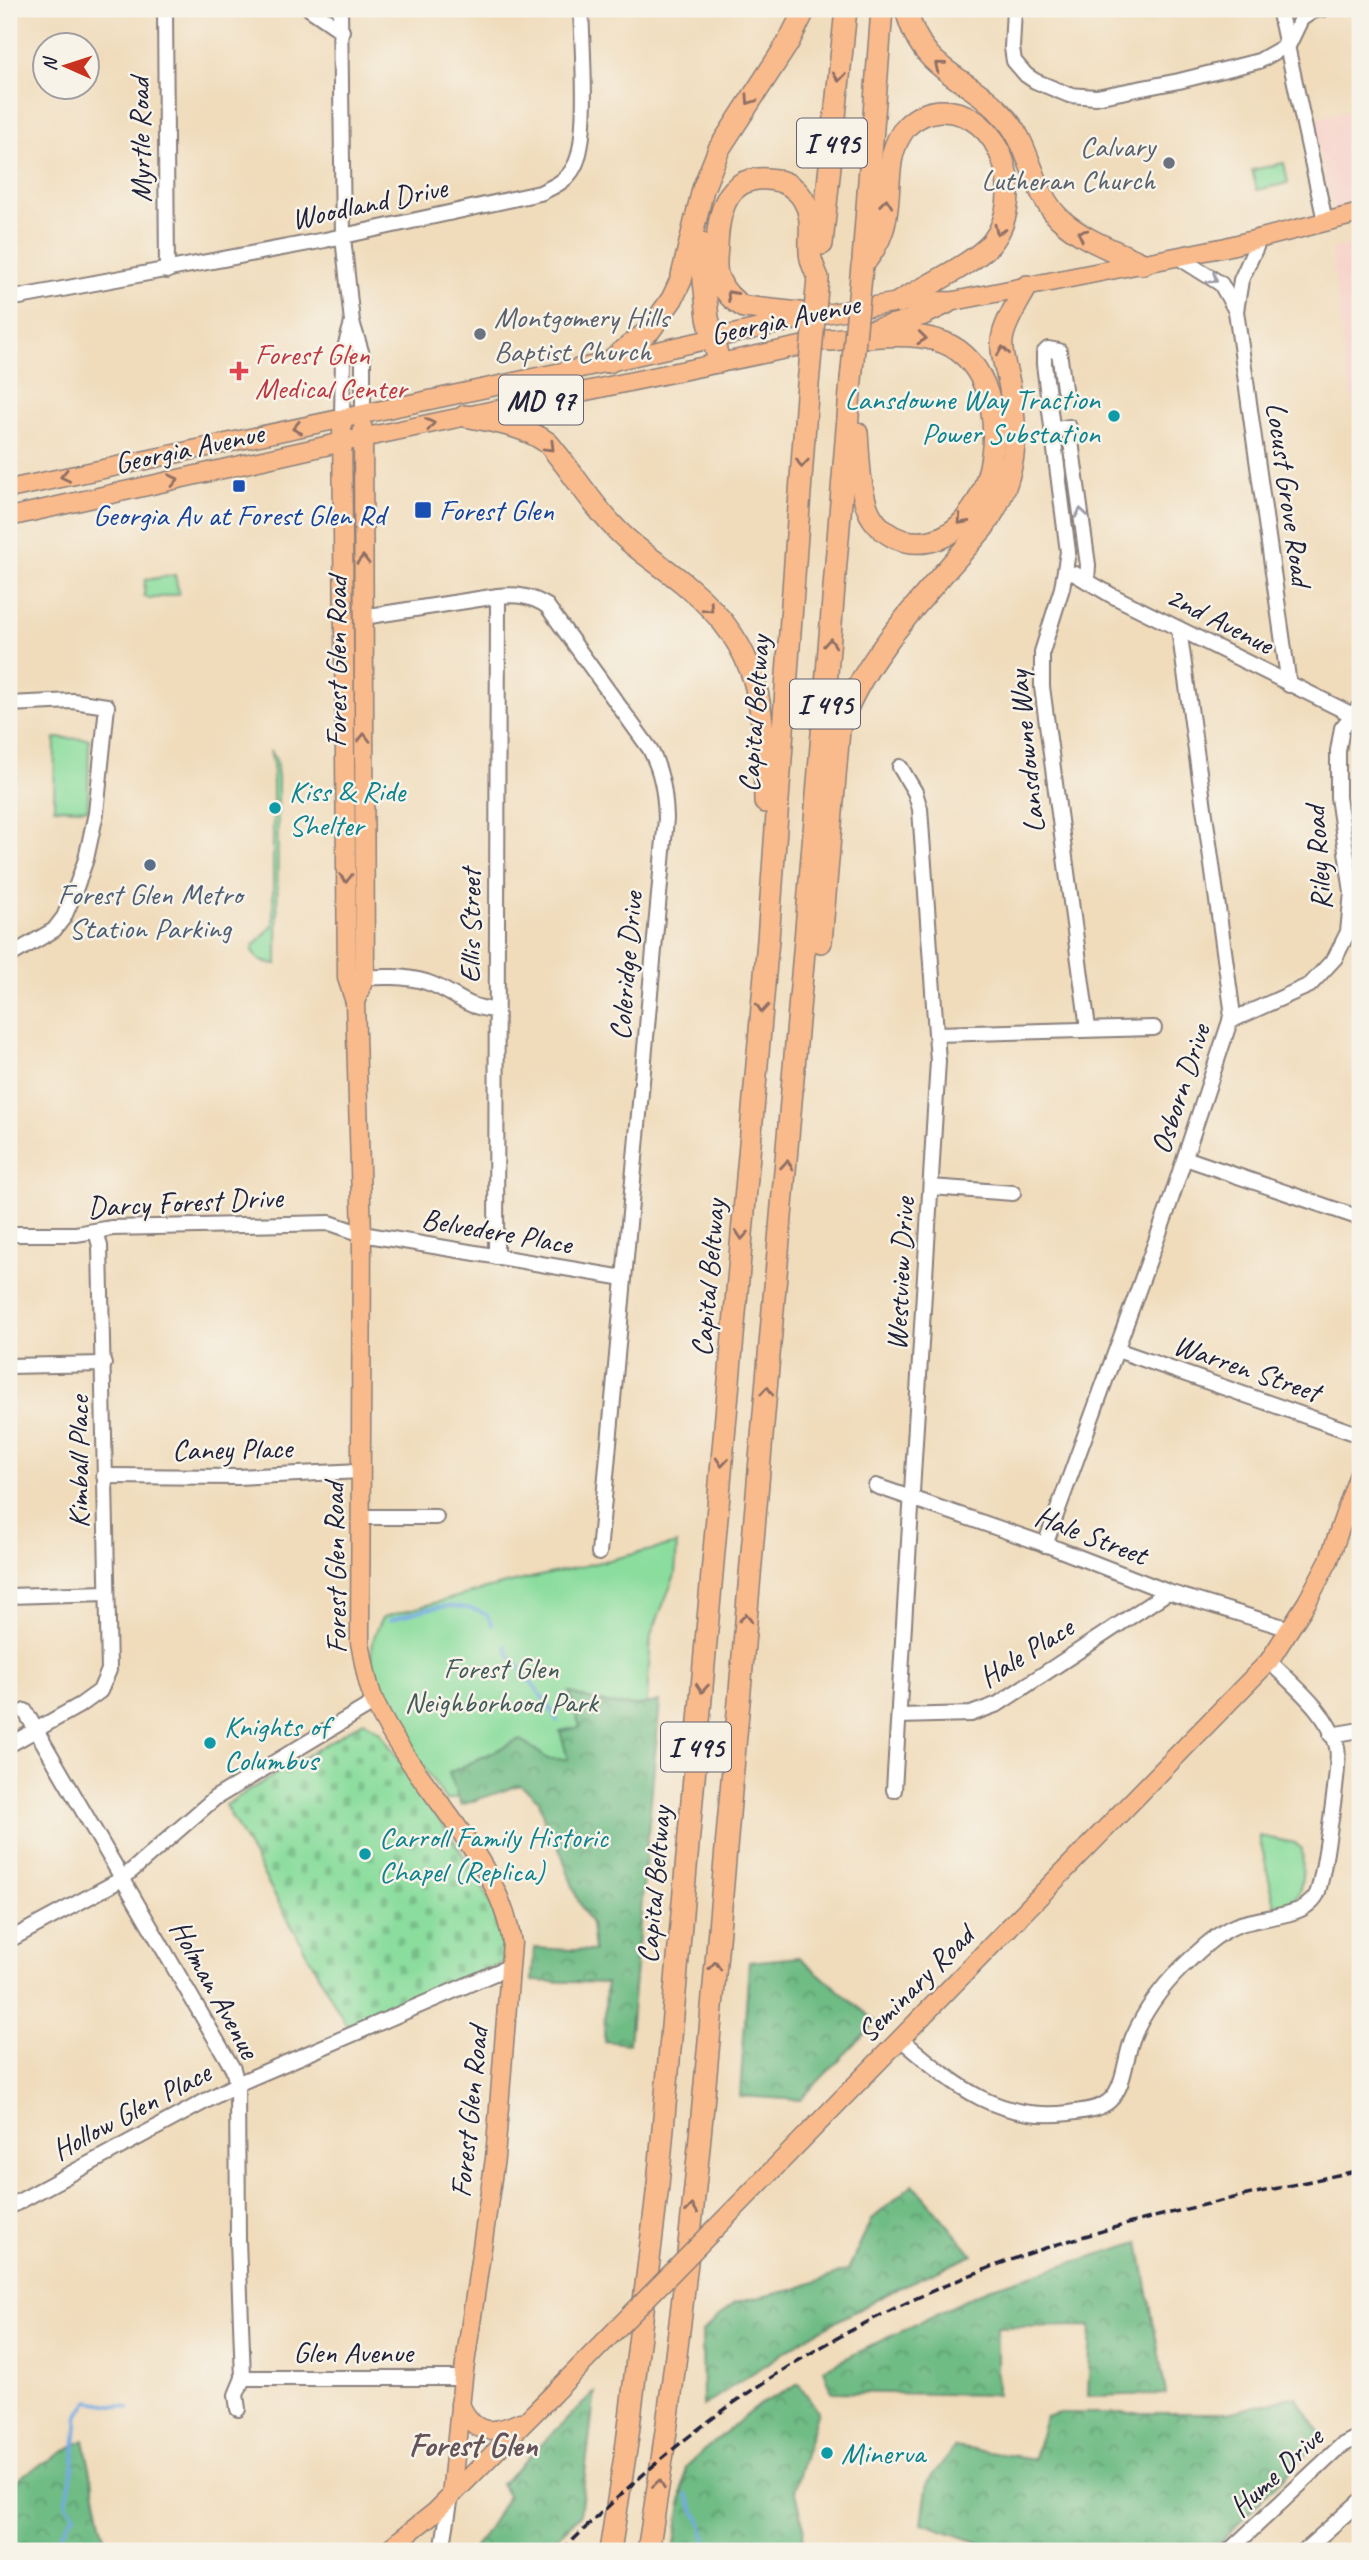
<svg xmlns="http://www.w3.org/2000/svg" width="1369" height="2560" font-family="Caveat,sans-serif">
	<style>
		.built { fill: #f7d1c9 }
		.green { fill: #8bdd9e; stroke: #56806c; stroke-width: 2 }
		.forest { fill: url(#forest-crowns); stroke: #496f60; stroke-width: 2 }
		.cemetery { fill: url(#cemetery-stones); stroke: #56806c; stroke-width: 2 }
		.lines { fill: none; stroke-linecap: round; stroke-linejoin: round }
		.stream { stroke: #74aae2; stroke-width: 3.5 }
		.minor-casing { stroke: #897f7b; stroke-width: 18 }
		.major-casing { stroke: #897f7b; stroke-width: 21 }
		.highway-casing { stroke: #897f7b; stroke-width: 24 }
		.minor { stroke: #fff; stroke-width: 14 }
		.major { stroke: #fabb8c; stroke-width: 18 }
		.highway { stroke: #fabb8c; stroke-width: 21 }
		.rail { stroke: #22223b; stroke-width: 3.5; stroke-dasharray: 10 5; stroke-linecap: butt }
		.major-bridge-casing { stroke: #897f7b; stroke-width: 21; stroke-linecap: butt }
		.highway-bridge-casing { stroke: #897f7b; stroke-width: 24; stroke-linecap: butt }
		.major-bridge { stroke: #fabb8c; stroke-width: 18 }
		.highway-bridge { stroke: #fabb8c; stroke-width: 21 }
		.oneway { stroke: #8e6e64 }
		.oneway2 { stroke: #9c9ca7 }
		.worship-dot { fill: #6b7280; stroke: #f7f3e8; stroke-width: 2.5 }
		.health-dot { fill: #e0444e; stroke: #f7f3e8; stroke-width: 2.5 }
		.culture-dot { fill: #0f9aa8; stroke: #f7f3e8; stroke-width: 2.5 }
		.transit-dot { fill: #1a4fb4; stroke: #f7f3e8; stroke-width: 2.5 }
		.service-dot { fill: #5c6f8a; stroke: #f7f3e8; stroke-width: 2.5 }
		.labels { text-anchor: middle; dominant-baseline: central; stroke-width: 5; stroke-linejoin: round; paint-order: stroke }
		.shield { fill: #f7f3e8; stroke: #62616f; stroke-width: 2 }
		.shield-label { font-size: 28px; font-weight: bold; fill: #22223b }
		.street-label { font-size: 30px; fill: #22223b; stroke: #f7f3e8 }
		.worship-label { font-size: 30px; fill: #5b616d; stroke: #f7f3e8; text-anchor: end }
		.health-label { font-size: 30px; fill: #be3a42; stroke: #f7f3e8; text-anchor: start }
		.culture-label { font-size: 30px; fill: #0d838f; stroke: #f7f3e8; text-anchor: start }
		.transit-label { font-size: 30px; fill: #164399; stroke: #f7f3e8; text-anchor: start }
		.service-label { font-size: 30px; fill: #4e5e75; stroke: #f7f3e8 }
		.park-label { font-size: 30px; fill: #425a59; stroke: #f7f3e8 }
		.quarter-label { font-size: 33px; font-weight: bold; fill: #64545a; stroke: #f7f3e8 }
	</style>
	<defs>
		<pattern id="forest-crowns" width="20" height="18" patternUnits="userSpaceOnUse" patternTransform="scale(1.75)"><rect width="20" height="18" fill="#70bc85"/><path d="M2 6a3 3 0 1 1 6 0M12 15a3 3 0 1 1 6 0" fill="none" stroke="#5c986e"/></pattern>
		<pattern id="cemetery-stones" width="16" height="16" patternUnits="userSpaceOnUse" patternTransform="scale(1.75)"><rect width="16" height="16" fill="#8bdd9e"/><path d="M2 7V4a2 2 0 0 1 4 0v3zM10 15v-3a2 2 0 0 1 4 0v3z" fill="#78bd89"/></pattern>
	</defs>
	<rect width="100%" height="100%" fill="#f7f3e8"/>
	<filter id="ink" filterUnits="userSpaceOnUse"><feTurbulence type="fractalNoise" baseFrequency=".0143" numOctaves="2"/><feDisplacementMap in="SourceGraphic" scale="14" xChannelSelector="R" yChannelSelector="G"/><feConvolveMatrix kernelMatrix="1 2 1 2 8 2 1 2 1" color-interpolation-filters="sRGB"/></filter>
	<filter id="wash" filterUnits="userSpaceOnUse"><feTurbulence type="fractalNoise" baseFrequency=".00686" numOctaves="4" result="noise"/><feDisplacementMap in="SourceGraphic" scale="28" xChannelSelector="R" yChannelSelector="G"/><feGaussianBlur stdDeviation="1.57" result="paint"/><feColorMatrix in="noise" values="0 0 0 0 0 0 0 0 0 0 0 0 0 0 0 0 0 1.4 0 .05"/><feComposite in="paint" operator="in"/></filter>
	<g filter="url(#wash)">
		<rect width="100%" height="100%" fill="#f0dcbb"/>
		<!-- built -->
		<g class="built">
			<path d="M1360,108V205L1333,211L1310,120Z"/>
			<path d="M1360,242V434L1345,368L1332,249Z"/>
		</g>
		<!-- green -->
		<g class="green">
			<path d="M1284,163L1288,183L1257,190L1252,170Z"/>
			<path d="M175,575L179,594L150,599L144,596L145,580Z"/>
			<path d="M55,738L89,739L88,809L54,808Z"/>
			<path d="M270,750L276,760L278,778L277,964C266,963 254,961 252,948L273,925V765Z"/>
			<path d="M677,1544L675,1575L651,1635L644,1749L446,1800C422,1764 369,1696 371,1653C372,1639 377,1629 383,1617L493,1587Z"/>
			<path d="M1259,1836L1295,1843L1302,1849C1303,1862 1304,1893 1293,1901C1288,1905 1281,1904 1275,1905Z"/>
		</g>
		<!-- forest -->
		<g class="forest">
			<path d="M569,1692C602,1705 626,1710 660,1701L629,2044L604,2041L606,1983L532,1981L534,1948L594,1951L591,1924L577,1898L561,1852L544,1820L539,1800L520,1785L461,1805L449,1773L520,1739L548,1759H568L560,1731L580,1727Z"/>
			<path d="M799,1957L876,2022L800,2100L740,2096L749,1962Z"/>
			<path d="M913,2184L973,2255L902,2286L807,2337L703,2406L702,2332L734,2303L796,2289L848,2270L871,2220Z"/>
			<path d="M1139,2242L1166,2394L1088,2396L1091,2326L997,2327V2395L832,2392L824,2369L992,2287Z"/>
			<path d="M799,2384L818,2411L795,2488L804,2527L801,2551H674L686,2467L703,2451L759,2405Z"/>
			<path d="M595,2392L580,2515L542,2551H473L508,2496L501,2484Z"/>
			<path d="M1296,2396L1323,2437L1213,2550L1021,2551L1020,2549L986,2545L922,2523L928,2481L955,2447L1034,2459L1046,2417L1059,2413H1228Z"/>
			<path d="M84,2440L107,2551H9V2489L23,2475Z"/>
		</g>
		<!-- cemetery -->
		<path class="cemetery" d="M364,1721L380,1732L474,1871C493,1905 500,1923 504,1962L347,2026L225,1805Z"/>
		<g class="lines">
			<!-- stream -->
			<g class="stream">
				<path d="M391,1620C423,1609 455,1598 487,1615L492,1625"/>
				<path d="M506,1646C508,1657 515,1661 521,1669C534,1686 548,1702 557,1721"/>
				<path d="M687,2495L702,2525L709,2551"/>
				<path d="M59,2551L56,2543L74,2514L66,2504L73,2469L78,2415L89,2401L129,2408"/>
			</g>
		</g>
	</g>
	<g filter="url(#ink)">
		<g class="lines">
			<defs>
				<g id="minor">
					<path d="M165,9L167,271"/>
					<path d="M310,9L342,31"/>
					<path d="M340,9L343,237L352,322L363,358V414"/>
					<path d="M1014,9L1012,48L1014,61L1026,75L1035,81L1069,95L1096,97L1179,81L1259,61L1289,44L1301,19L1313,11L1323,9"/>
					<path d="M1279,9L1325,221"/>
					<path d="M1260,238L1241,280L1236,311L1289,685"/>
					<path d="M1178,257L1221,284L1236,311"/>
					<path d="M9,299L325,240L540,193C553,187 567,181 574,167C590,141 582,44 581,9"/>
					<path d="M1064,389L1059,351L1048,349L1044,353V364L1068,552L1062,588L1042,652V687L1088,1028"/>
					<path d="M342,419L343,355L352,323"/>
					<path d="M1052,430L1069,427L1088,565L1087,581"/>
					<path d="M1065,572L1075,574L1111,595L1353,715"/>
					<path d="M363,617L498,596C518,594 531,596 547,606L650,749C662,772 665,793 666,818L599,1553"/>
					<path d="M9,704L73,701L107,706L96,813L86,859L73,896L64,917L54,930L9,956"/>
					<path d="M354,978C378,977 402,975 426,982C454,991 463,1008 496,1010"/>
					<path d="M1230,1021L1310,985L1335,958L1348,932L1352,892L1338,797V751L1342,728L1360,706"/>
					<path d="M937,1034L1154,1028"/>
					<path d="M1185,1158L1360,1218"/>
					<path d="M931,1187L1013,1193"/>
					<path d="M9,1234H76L112,1228L330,1223L362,1234L624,1278"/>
					<path d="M496,1257L498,596"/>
					<path d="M1117,1350L1360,1435"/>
					<path d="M9,1366L104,1364"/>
					<path d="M104,1476L237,1477L361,1471"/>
					<path d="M876,1486L1050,1546L1168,1592L1290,1629"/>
					<path d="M360,1517H436"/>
					<path d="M1045,1545L1167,1211L1230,1021L1232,1008L1179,629"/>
					<path d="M9,1596L106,1593"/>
					<path d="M25,1711L233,2069L237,2084L238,2240L243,2378L236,2395L238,2409"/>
					<path d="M899,1716L971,1714L998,1704L1168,1592"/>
					<path d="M1331,1735L1360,1730"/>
					<path d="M9,1745L82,1704L100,1691L109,1670L100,1246L96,1231"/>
					<path d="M894,1790L938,1061L920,809L915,792L900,767"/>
					<path d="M9,1940L122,1879L215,1798L375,1702"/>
					<path d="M901,2039C953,2083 995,2122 1069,2113C1081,2111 1099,2110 1109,2101C1125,2088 1125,2056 1133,2037C1144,2012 1162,1987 1181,1968C1197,1953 1214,1935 1235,1926C1253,1918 1292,1917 1306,1906C1310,1903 1315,1898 1317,1894C1323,1879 1341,1762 1337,1747C1330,1714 1292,1684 1269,1661"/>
					<path d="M9,2207L237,2084L511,1966"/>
					<path d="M243,2378H463"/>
					<path d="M442,2551L451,2496"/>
					<path d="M1229,2551L1341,2446L1360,2436"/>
					<path d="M1304,2551L1360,2501"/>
				</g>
				<g id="major">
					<path d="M865,331L923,316L948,304"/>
					<path d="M342,419L347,978L355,1002L362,1234L360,1642C364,1663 367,1685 376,1705C413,1785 499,1854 512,1943L495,2158L463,2378L451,2496"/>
					<path d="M9,489L609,362L818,315L899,302L954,301L1226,247L1360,213"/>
					<path d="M9,517L343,442L824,341"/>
					<path d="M355,1002L365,977L363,428"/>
					<path d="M751,2192L1269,1661L1307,1602L1329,1560L1360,1471"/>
					<path d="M460,2404C474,2435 491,2435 520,2422"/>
					<path d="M386,2551L435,2512L553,2394"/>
				</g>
				<g id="highway">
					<path d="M906,9C923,77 969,74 1007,120C1032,150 1032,191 1059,218C1082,240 1116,251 1143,264"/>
					<path d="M700,243L708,318L719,362"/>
					<path d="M822,244L846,9"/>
					<path d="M863,260L882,9"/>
					<path d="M862,266C871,254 879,243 883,229C894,195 881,156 907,126C916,117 927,112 940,111C1003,110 1026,197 993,241C977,262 924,287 899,302"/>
					<path d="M818,315L744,307C733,301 724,291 719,280C714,270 716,258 717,247C718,215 725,176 767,179C783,180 795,186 803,199C814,217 809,233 810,252C810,261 815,270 818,278"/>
					<path d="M830,340C861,338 906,331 936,340C1030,366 1001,560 905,541C888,537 873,524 867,507C859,484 859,457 857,433"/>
					<path d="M609,362L650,330L672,299L681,280L703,189L719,149L788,43L805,9"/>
					<path d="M465,416C495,422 523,425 548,443C572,471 591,504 617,530C638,552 665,567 688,587C765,652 764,709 765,802"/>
					<path d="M821,942L839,730C860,659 935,585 983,528C1016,481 1020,439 1009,383C1006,368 999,350 1003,335C1007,318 1019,301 1027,286"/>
					<path d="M610,2551L627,2443L658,2185L768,940L807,395"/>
					<path d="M648,2551C694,2270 713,1985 739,1702C778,1261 816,821 851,380"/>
				</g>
			</defs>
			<!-- minor casing -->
			<use href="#minor" class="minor-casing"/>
			<!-- major casing -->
			<use href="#major" class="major-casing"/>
			<!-- highway casing -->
			<use href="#highway" class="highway-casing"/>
			<!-- minor -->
			<use href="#minor" class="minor"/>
			<!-- major -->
			<use href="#major" class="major"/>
			<!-- highway -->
			<use href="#highway" class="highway"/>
			<!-- rail -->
			<path class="rail" d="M562,2551C603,2510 646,2470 692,2434C809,2342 949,2274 1092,2234C1181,2208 1271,2190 1360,2170"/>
			<defs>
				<path id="major-bridge" d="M553,2394L751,2192"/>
				<g id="highway-bridge">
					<path d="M851,380L862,266"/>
					<path d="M807,395L818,278"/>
				</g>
			</defs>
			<!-- major-bridge casing -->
			<use href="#major-bridge" class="major-bridge-casing"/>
			<!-- highway-bridge casing -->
			<use href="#highway-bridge" class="highway-bridge-casing"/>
			<!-- major-bridge -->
			<use href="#major-bridge" class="major-bridge"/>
			<!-- highway-bridge -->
			<use href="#highway-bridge" class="highway-bridge"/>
		</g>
		<!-- one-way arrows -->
		<defs><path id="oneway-chevron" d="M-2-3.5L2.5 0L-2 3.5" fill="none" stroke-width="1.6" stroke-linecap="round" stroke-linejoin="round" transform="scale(1.75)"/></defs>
		<g class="oneway">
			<use href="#oneway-chevron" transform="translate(939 66) rotate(-141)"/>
			<use href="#oneway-chevron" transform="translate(839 77) rotate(96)"/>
			<use href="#oneway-chevron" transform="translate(750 100) rotate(124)"/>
			<use href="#oneway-chevron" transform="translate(886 203) rotate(-84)"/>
			<use href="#oneway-chevron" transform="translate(999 230) rotate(116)"/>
			<use href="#oneway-chevron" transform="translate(1082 234) rotate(-153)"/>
			<use href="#oneway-chevron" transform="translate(731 295) rotate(-132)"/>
			<use href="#oneway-chevron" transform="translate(922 338) rotate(6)"/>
			<use href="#oneway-chevron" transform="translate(1003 351) rotate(-97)"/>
			<use href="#oneway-chevron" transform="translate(430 424) rotate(-12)"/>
			<use href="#oneway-chevron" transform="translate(297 428) rotate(168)"/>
			<use href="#oneway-chevron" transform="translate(550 447) rotate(45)"/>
			<use href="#oneway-chevron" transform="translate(802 463) rotate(94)"/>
			<use href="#oneway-chevron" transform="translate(65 476) rotate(168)"/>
			<use href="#oneway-chevron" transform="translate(174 480) rotate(-12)"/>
			<use href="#oneway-chevron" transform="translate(962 520) rotate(132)"/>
			<use href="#oneway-chevron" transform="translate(363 560) rotate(-90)"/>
			<use href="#oneway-chevron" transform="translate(709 608) rotate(47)"/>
			<use href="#oneway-chevron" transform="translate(830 643) rotate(-85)"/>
			<use href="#oneway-chevron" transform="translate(364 738) rotate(-90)"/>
			<use href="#oneway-chevron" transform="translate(346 878) rotate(90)"/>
			<use href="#oneway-chevron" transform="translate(762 1008) rotate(95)"/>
			<use href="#oneway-chevron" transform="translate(787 1165) rotate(-85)"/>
			<use href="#oneway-chevron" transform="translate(742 1235) rotate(95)"/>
			<use href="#oneway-chevron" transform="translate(767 1391) rotate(-85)"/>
			<use href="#oneway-chevron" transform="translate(722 1462) rotate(95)"/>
			<use href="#oneway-chevron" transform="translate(746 1618) rotate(-85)"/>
			<use href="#oneway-chevron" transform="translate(702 1688) rotate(95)"/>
			<use href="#oneway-chevron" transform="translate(715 1966) rotate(-85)"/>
			<use href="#oneway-chevron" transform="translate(692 2209) rotate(-84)"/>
			<use href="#oneway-chevron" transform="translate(659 2484) rotate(-81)"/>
		</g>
		<g class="oneway2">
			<use href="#oneway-chevron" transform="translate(1213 279) rotate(34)"/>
			<use href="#oneway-chevron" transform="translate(1081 513) rotate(-98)"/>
		</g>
	</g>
	<!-- markers -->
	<g class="worship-dot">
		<circle cx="1169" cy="163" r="7"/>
		<circle cx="480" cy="334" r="7"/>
	</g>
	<path class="health-dot" d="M235.5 360.5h7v7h7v7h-7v7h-7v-7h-7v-7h7z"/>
	<g class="culture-dot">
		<circle cx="1114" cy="416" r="7"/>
		<circle cx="275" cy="808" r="7"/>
		<circle cx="210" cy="1743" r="7"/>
		<circle cx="365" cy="1854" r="7"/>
		<circle cx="827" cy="2453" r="7"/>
	</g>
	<g class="transit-dot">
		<rect x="232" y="479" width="14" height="14" rx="3.5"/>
		<rect x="414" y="501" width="18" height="18" rx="3.5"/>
	</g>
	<circle class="service-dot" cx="150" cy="865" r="7"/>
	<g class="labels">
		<!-- shield labels -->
		<g class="shield">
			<rect x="797" y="118.5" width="70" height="49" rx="5"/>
			<rect x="499" y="375.5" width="84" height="49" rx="5"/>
			<rect x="790" y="679.5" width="70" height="49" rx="5"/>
			<rect x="661" y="1722.5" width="70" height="49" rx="5"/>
		</g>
		<g class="shield-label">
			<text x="832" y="143">I 495</text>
			<text x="541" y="400">MD 97</text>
			<text x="825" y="704">I 495</text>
			<text x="696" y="1747">I 495</text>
		</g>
		<!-- street labels -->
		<g class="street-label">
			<text transform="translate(140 140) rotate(-91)">Myrtle Road</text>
			<text transform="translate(369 203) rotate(-12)">Woodland Drive</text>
			<text transform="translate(785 319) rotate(-12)">Georgia Avenue</text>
			<text transform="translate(189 448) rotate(-12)">Georgia Avenue</text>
			<text transform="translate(1289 494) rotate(82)">Locust Grove Road</text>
			<text transform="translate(1220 620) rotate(27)">2nd Avenue</text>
			<text transform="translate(336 662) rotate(-90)">Forest Glen Road</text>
			<text transform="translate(754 714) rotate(-86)">Capital Beltway</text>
			<text transform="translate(1026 752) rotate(-96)">Lansdowne Way</text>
			<text transform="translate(1318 858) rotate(-94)">Riley Road</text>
			<text transform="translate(470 926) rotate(-90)">Ellis Street</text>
			<text transform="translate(626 966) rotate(-85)">Coleridge Drive</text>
			<text transform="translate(1180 1089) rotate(-72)">Osborn Drive</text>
			<text transform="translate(185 1202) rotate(-3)">Darcy Forest Drive</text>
			<text transform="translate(497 1231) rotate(10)">Belvedere Place</text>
			<text transform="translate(900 1274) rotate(-87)">Westview Drive</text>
			<text transform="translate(708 1278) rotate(-85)">Capital Beltway</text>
			<text transform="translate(1247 1368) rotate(19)">Warren Street</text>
			<text transform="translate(232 1449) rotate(-1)">Caney Place</text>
			<text transform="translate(78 1462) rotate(-90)">Kimball Place</text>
			<text transform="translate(1091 1535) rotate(21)">Hale Street</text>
			<text transform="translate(335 1568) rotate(-91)">Forest Glen Road</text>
			<text transform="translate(1026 1652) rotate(-32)">Hale Place</text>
			<text transform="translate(654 1885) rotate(-85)">Capital Beltway</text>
			<text transform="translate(915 1984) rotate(-45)">Seminary Road</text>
			<text transform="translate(215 1989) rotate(61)">Holman Avenue</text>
			<text transform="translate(131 2111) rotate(-28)">Hollow Glen Place</text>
			<text transform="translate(469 2112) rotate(-84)">Forest Glen Road</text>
			<text x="353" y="2352">Glen Avenue</text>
			<text transform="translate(1276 2472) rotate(-43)">Hume Drive</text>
		</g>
		<!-- worship labels -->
		<g class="worship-label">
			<text x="1155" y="146">Calvary<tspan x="1155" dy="34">Lutheran Church</tspan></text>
			<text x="494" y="317" text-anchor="start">Montgomery Hills<tspan x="494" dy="34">Baptist Church</tspan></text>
		</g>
		<!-- health labels -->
		<g class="health-label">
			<text x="255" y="354">Forest Glen<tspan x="255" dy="34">Medical Center</tspan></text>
		</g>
		<!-- culture labels -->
		<g class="culture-label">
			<text x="1100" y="399" text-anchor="end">Lansdowne Way Traction<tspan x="1100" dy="34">Power Substation</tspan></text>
			<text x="289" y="791">Kiss &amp; Ride<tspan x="289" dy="34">Shelter</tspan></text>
			<text x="224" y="1726">Knights of<tspan x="224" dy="34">Columbus</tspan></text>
			<text x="379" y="1837">Carroll Family Historic<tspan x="379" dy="34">Chapel (Replica)</tspan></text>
			<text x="841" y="2453">Minerva</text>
		</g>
		<!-- transit labels -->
		<g class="transit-label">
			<text x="439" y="510">Forest Glen</text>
			<text x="239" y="515" text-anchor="middle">Georgia Av at Forest Glen Rd</text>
		</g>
		<!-- service labels -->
		<g class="service-label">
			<text x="150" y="894">Forest Glen Metro<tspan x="150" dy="34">Station Parking</tspan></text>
		</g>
		<!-- park labels -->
		<g class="park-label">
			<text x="501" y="1668">Forest Glen<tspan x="501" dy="34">Neighborhood Park</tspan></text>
		</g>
		<!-- quarter labels -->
		<g class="quarter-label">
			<text x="473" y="2445">Forest Glen</text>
		</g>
	</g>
	<!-- margin -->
	<rect width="1369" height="2560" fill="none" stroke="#f7f3e8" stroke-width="35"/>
	<!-- north arrow -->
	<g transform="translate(66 66) rotate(273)"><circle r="33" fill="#f7f3e8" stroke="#a29fa3" stroke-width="2"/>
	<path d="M0-5L12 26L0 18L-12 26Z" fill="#c8321e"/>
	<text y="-10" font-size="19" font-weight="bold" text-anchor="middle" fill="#22223b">N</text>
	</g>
</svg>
